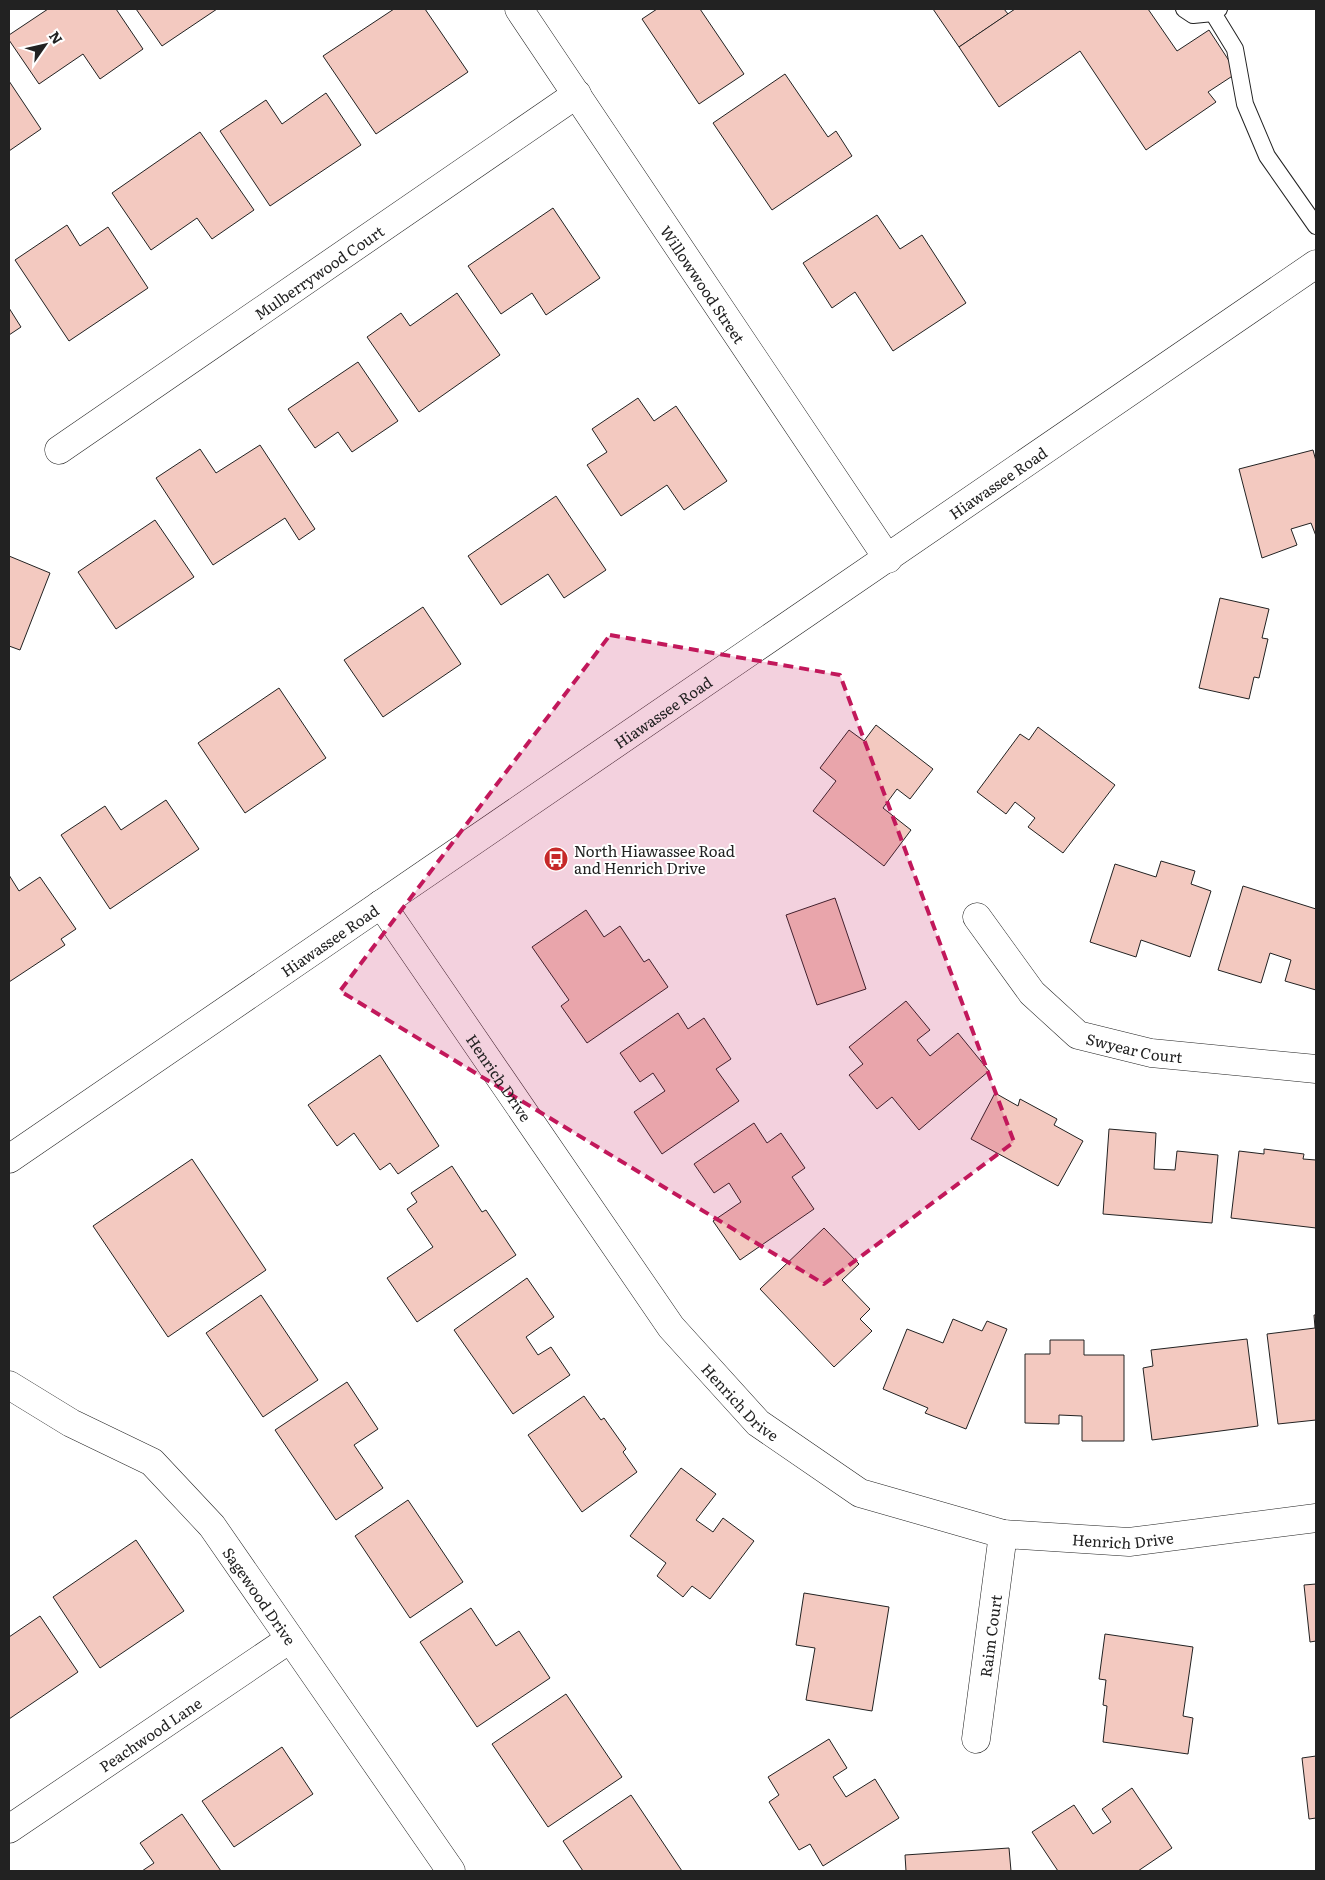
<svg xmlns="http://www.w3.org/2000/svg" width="1325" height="1880" font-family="Literata,serif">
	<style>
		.building { fill: #f3c9c0; stroke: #222 }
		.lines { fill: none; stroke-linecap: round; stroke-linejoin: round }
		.service-casing { stroke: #222; stroke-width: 18 }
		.minor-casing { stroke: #222; stroke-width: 29 }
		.secondary-casing { stroke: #222; stroke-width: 29 }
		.service { stroke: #fff; stroke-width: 16 }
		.minor { stroke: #fff; stroke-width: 28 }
		.secondary { stroke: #fff; stroke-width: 28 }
		.marked { fill: #c2185b; fill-opacity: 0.2; stroke: #c2185b; stroke-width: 4; stroke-dasharray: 10 6; stroke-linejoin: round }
		.labels { text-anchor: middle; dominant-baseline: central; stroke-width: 4; stroke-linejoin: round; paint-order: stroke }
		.street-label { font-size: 15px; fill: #222; stroke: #fff }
		.poi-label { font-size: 15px; fill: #222; stroke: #fff; text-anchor: start }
	</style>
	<rect width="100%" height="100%" fill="#fff"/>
	<!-- building -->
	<g class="building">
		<path d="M48,9H116L143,49L100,79L83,54L39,84L9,40V35Z"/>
		<path d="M136,9H217L162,46Z"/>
		<path d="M394,9H425L468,72L376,134L323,56Z"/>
		<path d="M657,9H700L744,74L699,104L642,19Z"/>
		<path d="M933,9H1004L1008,14L959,47Z"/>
		<path d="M1015,9H1148L1177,51L1209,30L1237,73L1208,92L1216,102L1146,150L1080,51L999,107L959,47Z"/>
		<path d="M785,74L828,137L836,131L852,156L772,210L713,123Z"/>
		<path d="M9,81L41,129L9,151Z"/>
		<path d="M326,93L361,145L270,206L220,131L266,100L282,124Z"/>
		<path d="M200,132L254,210L212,239L197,218L151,250L112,193Z"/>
		<path d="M553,208L600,278L546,315L532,293L501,314L468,266Z"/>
		<path d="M877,215L900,249L922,235L966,303L893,351L855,292L832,308L803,263Z"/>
		<path d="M67,225L80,246L108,227L148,288L69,341L15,260Z"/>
		<path d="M457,293L500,355L419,412L367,337L401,313L410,326Z"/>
		<path d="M9,308L21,327L9,335Z"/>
		<path d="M358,362L398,421L352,452L338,432L315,448L288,409Z"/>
		<path d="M638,398L654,421L676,406L727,481L684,510L667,485L621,516L587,465L607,452L592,429Z"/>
		<path d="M260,445L315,529L299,540L285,518L213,565L156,478L200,449L216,473Z"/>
		<path d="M1313,450L1316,461V536L1311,523L1291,529L1297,545L1262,558L1239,469Z"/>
		<path d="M556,496L606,570L564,598L548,574L501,605L468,556Z"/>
		<path d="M155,520L194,577L116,629L78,572Z"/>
		<path d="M9,556L50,573L20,650L9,646Z"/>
		<path d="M1220,598L1269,609L1262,638L1268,639L1259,678L1254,677L1249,699L1199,688Z"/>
		<path d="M423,607L461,664L383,717L344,660Z"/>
		<path d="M279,688L326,758L245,813L198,743Z"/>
		<path d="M876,725L933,769L910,799L897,789L883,808L911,830L884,866L813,811L836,781L820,768L849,730L864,741Z"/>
		<path d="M1038,727L1115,785L1063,853L1028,827L1035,818L1015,802L1006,814L977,792L1020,734L1029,740Z"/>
		<path d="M166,800L199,849L110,909L61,835L105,806L121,830Z"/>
		<path d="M1161,861L1195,871L1191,884L1211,891L1190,957L1141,940L1136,957L1090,942L1115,864L1156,877Z"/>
		<path d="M9,875L19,891L40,877L76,929L61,939L65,945L9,982Z"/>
		<path d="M1243,886L1316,909V990L1285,981L1291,960L1270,953L1261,983L1218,970Z"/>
		<path d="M835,898L866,989L817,1005L786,915Z"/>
		<path d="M586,910L604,937L620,926L644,962L649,959L668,987L587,1043L561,1006L569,1000L532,947Z"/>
		<path d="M906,1001L930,1030L917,1040L930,1056L958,1033L989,1071L919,1130L892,1097L877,1109L849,1075L863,1064L849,1047Z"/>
		<path d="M678,1013L688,1029L704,1018L731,1059L716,1069L739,1101L662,1154L634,1112L665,1091L653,1073L640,1082L620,1053Z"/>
		<path d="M380,1055L439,1146L398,1174L390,1163L380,1170L354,1133L337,1146L308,1105Z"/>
		<path d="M995,1093L1018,1106L1020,1099L1057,1119L1054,1125L1083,1141L1058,1186L971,1139Z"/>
		<path d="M754,1123L767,1143L781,1133L805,1168L792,1177L814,1209L740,1260L713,1221L741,1202L729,1183L714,1193L694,1164Z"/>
		<path d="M1109,1129L1156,1133L1154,1169L1175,1170L1177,1151L1218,1155L1212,1223L1103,1214Z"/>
		<path d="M1264,1149L1304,1154L1303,1159L1316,1160V1228L1231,1218L1239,1151L1264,1154Z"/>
		<path d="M192,1159L266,1270L168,1337L93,1226Z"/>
		<path d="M452,1166L482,1212L486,1210L516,1255L417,1322L387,1278L433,1247L407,1209L417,1202L411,1193Z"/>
		<path d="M824,1228L859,1264L842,1280L870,1309L860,1319L872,1331L834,1367L760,1289Z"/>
		<path d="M527,1278L554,1317L526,1337L538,1355L551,1347L570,1375L513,1414L454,1330Z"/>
		<path d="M261,1295L318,1380L263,1417L206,1333Z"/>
		<path d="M1314,1315H1316V1420L1278,1424L1267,1334L1315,1328Z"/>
		<path d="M953,1319L982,1331L987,1321L1007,1329L966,1429L925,1413L928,1408L883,1389L907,1329L943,1343Z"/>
		<path d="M1247,1339L1258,1426L1152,1440L1143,1368L1153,1366L1151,1350Z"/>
		<path d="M1050,1340H1084V1355H1124V1441H1082V1416L1059,1415V1424L1025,1423V1354H1050Z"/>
		<path d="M347,1382L378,1429L354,1445L383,1488L336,1520L275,1430Z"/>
		<path d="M584,1396L601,1420L604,1418L626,1449L623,1452L637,1472L582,1512L528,1435Z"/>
		<path d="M681,1468L716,1494L696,1520L713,1532L723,1518L754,1541L710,1599L692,1586L683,1597L657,1576L666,1563L630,1536Z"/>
		<path d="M408,1500L463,1582L410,1618L355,1536Z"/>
		<path d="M136,1540L184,1611L100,1668L53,1597Z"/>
		<path d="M1316,1584V1641L1310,1642L1304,1585Z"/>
		<path d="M804,1593L889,1607L872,1711L806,1700L815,1648L796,1645Z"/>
		<path d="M471,1608L496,1646L519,1631L550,1678L477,1727L420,1642Z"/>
		<path d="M40,1616L78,1672L9,1719V1637Z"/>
		<path d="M1105,1634L1193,1647L1183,1716L1193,1718L1188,1754L1103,1742L1107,1706L1103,1705L1106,1680L1099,1679Z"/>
		<path d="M566,1694L622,1777L548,1827L492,1744Z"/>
		<path d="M829,1739L847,1768L833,1777L846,1797L875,1779L899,1818L823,1866L810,1844L799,1850L769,1802L779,1795L768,1777Z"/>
		<path d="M282,1747L313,1794L234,1847L202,1801Z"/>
		<path d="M1316,1756V1818L1309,1819L1302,1758Z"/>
		<path d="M1132,1788L1172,1848L1138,1871H1058L1032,1832L1074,1805L1093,1834L1111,1822L1102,1809Z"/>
		<path d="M631,1795L682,1871H583L563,1841Z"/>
		<path d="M182,1814L221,1871H142L154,1863L140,1843Z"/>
		<path d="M1009,1848L1011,1871H906L905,1855Z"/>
	</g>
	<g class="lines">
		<defs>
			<g id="service">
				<path d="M1184,9L1193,15L1213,13L1219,9"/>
				<path d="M1213,13L1235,49L1245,104L1267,156L1316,226"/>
			</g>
			<g id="minor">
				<path id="s1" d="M519,9L888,559"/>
				<path id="s2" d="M59,450L577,94"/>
				<path id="s3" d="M381,904L671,1327L758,1423L860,1493L1003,1534L1129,1542L1316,1518"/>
				<path id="s4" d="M977,917L1032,993L1078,1035L1151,1053L1316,1069"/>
				<path id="s5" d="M9,1385L71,1423L152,1462L212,1526L451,1871"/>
				<path id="s6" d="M976,1739L1003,1534"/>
				<path id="s7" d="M9,1829L290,1639"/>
			</g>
			<g id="secondary">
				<path id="s8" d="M9,1159L1316,264"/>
			</g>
		</defs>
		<!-- service casing -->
		<use href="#service" class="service-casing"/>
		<!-- minor casing -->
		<use href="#minor" class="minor-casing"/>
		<!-- secondary casing -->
		<use href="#secondary" class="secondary-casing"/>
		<!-- service -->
		<use href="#service" class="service"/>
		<!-- minor -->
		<use href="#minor" class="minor"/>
		<!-- secondary -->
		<use href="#secondary" class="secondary"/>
	</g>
	<!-- marked area -->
	<path class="marked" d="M610,635L840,675L1014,1142L824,1284L340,991Z"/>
	<!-- icons -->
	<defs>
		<symbol id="bus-disc" viewBox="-11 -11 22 22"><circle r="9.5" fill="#c62828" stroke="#fff"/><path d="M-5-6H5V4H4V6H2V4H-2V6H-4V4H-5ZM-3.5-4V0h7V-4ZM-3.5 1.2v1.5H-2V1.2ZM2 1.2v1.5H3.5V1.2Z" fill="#fff"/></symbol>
	</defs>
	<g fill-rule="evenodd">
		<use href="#bus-disc" x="542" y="845" width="28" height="28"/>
	</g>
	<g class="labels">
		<!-- street labels -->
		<g class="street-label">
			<text stroke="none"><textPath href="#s2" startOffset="315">Mulberrywood Court</textPath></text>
			<text stroke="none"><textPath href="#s1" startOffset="331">Willowwood Street</textPath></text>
			<text stroke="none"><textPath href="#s8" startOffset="1198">Hiawassee Road</textPath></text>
			<text stroke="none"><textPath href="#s8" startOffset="792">Hiawassee Road</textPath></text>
			<text stroke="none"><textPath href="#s8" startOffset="388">Hiawassee Road</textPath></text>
			<text stroke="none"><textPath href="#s4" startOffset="214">Swyear Court</textPath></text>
			<text stroke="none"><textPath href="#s3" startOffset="210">Henrich Drive</textPath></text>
			<text stroke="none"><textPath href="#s3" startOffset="615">Henrich Drive</textPath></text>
			<text stroke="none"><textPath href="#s3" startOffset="1035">Henrich Drive</textPath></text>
			<text stroke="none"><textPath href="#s5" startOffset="335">Sagewood Drive</textPath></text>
			<text stroke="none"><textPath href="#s6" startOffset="104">Raim Court</textPath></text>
			<text stroke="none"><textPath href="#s7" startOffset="170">Peachwood Lane</textPath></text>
		</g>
		<!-- poi labels -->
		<g class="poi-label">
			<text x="574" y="850">North Hiawassee Road<tspan x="574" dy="17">and Henrich Drive</tspan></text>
		</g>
	</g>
	<!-- border -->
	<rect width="1325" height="1880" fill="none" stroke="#222222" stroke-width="20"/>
	<!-- north arrow -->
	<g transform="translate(45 45) rotate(56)" stroke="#ffffff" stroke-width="4" paint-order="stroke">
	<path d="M0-4L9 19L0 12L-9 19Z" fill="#222222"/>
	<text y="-8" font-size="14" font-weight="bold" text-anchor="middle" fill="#222222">N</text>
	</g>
</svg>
